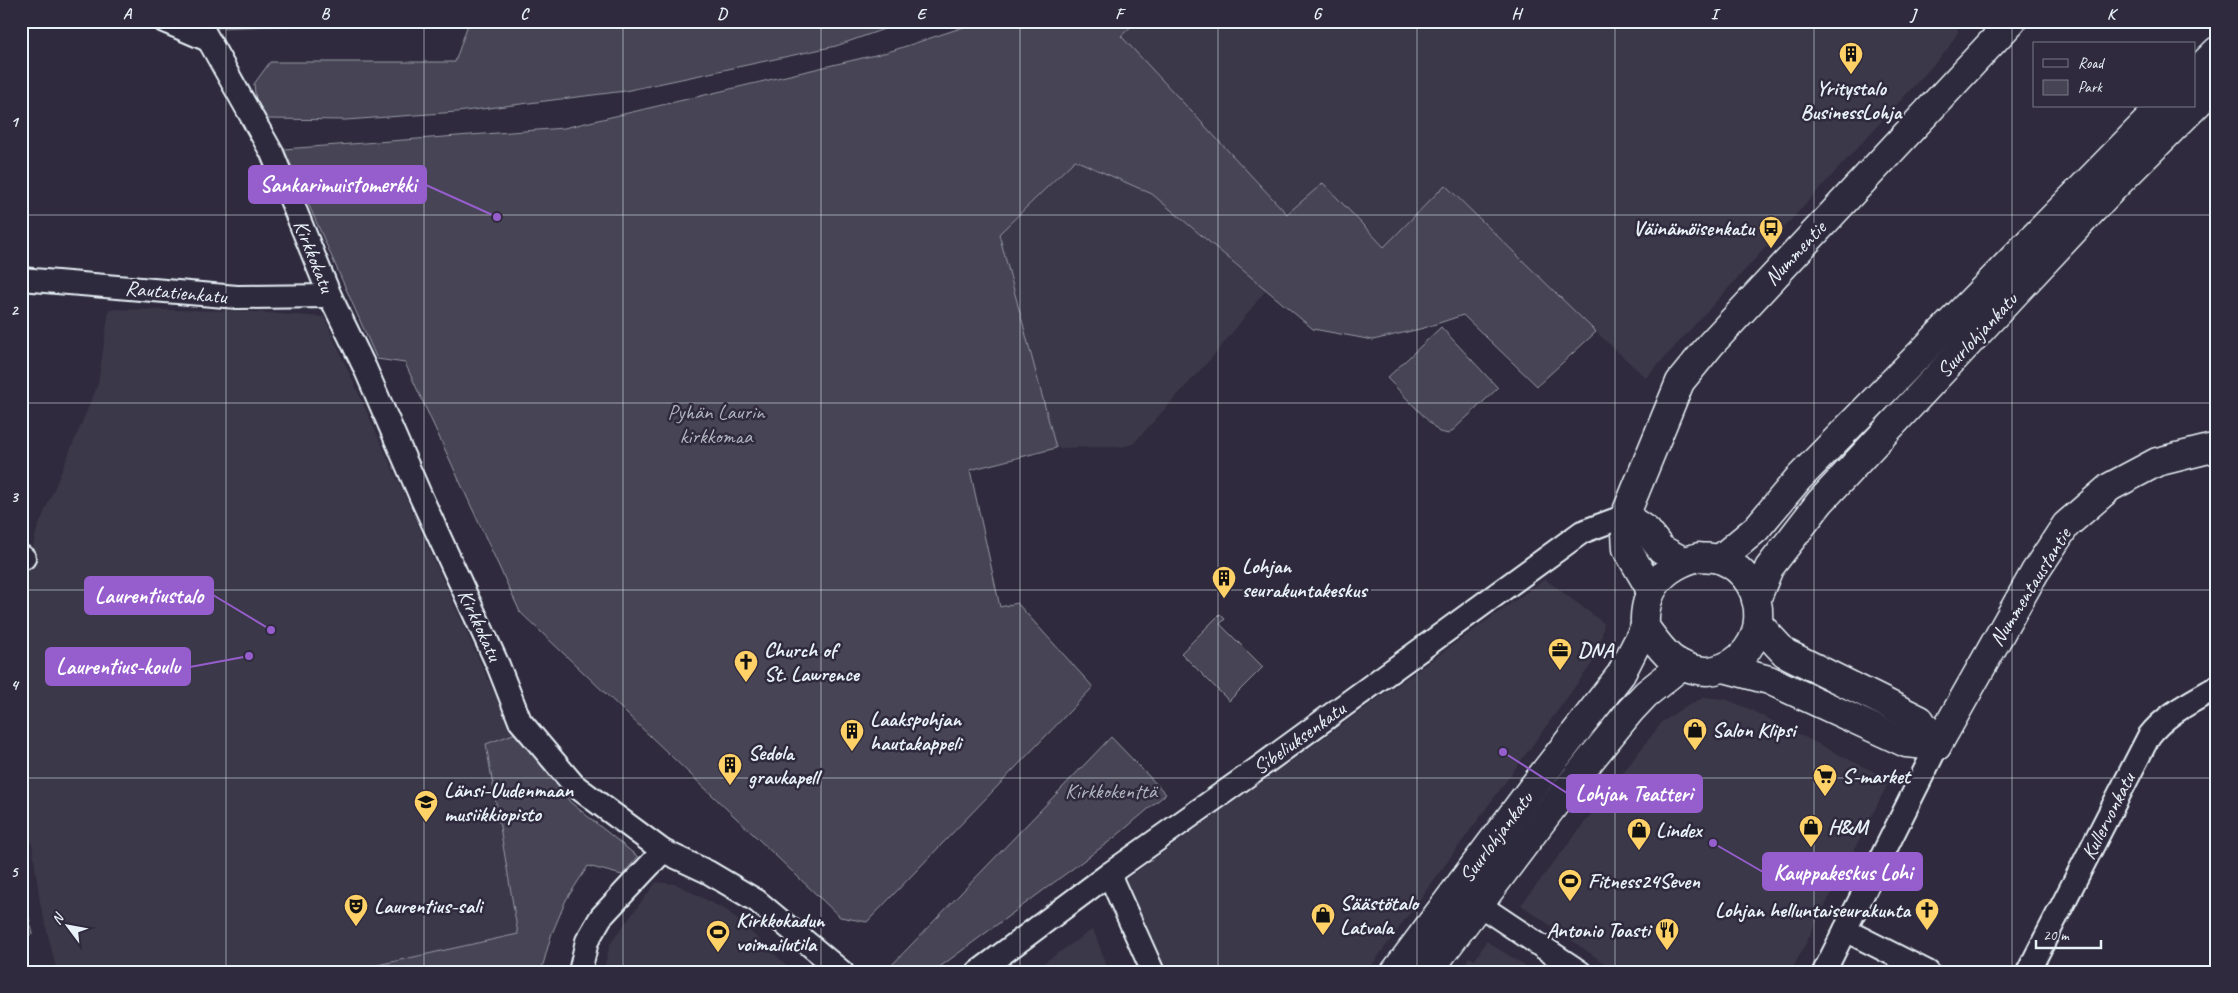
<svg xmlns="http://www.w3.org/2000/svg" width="2238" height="993" font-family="Caveat,sans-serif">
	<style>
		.built { fill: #3b3749 }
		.green { fill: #464455; stroke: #979aa6 }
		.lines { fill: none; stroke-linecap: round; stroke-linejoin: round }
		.street-casing { stroke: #e8f1f8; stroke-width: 26 }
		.secondary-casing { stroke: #e8f1f8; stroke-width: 31 }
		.street { stroke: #2f2a3d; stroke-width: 22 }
		.secondary { stroke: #2f2a3d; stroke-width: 28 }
		.grid { fill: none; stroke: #e8f1f8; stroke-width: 1; stroke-opacity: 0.55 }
		.labels { text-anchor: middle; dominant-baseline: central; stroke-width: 5; stroke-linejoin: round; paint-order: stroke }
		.poi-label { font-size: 21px; font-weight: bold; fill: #e8f1f8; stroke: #2f2a3d; text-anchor: start }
		.street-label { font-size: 21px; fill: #e8f1f8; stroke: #2f2a3d }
		.park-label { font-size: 21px; fill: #afb4bf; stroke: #2f2a3d }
		.leader { fill: none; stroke: #965dcd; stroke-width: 2 }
		.callout-dot { fill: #965dcd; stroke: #2f2a3d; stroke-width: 2 }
		.callout { fill: #965dcd; stroke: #965dcd; stroke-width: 2 }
		.callout-label { font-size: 22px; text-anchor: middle; font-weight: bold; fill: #fff }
		.neatline { fill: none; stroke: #e8f1f8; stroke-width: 2 }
		.grid-label { font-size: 16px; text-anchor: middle; font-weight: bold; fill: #e8f1f8 }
	</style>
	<rect width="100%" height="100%" fill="#2f2a3d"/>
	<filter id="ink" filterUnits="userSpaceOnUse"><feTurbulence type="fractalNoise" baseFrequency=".02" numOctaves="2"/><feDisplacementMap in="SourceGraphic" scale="10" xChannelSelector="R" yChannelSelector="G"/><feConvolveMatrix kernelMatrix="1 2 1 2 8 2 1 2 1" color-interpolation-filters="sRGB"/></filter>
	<g filter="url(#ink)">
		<!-- built -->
		<g class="built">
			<path d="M1137,21H1957L1958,32L1947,50L1646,378L1596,332L1445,185L1384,247L1323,184L1287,214L1121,36Z"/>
			<path d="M1075,160L1152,194L1266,290L1217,352L1133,444L1122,447L1056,448L999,234Z"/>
			<path d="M109,309L240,311L324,317L501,708L516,733L486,744L518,934L346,972H57L40,903L32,844L21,837V560L30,562L36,532L98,384Z"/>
			<path d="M1545,579L1604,623L1599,654L1367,972H1167L1126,879Z"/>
			<path d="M1705,697L1725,699L1743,706L1890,780L1791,972H1617L1521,905L1662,722L1687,705Z"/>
			<path d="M656,882L676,884L728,911L794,972H603L610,944Z"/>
			<path d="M1093,929L1109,972H1030Z"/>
			<path d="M1486,941L1535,972H1456L1460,966L1463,967L1469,957L1475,960Z"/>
		</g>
		<!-- green -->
		<g class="green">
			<path d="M210,21H434L214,28Z"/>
			<path d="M469,21H907L836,46L625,91L457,112L346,120L268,119L256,102L254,84L270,62H455Z"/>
			<path d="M982,21H1137L1121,36L1287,214L1323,183L1384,247L1445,185L1596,332L1537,386L1463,315L1424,328L1373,340L1313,329L1152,194L1075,160L999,234L1056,448L970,470L1000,607L1017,603L1093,687L867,922L840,917L520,612L405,363L377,359L284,149L564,128L888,52Z"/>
			<path d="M1441,327L1498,388L1449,434L1439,432L1387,378Z"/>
			<path d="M1220,614L1225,619L1220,624L1263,667L1229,701L1181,653Z"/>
			<path d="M516,733L570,802L638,857L622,875L588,866L566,900L551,936L541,972H346L518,934L486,744Z"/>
			<path d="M1111,737L1166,794L1114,838L933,972H885Z"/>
			<path d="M21,885L33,934L21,937Z"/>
		</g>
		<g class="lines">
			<defs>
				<g id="street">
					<path d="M164,21L208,40"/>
					<path d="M198,21L272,153L330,296L365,368L421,497L498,665L520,721L574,785L663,851L708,872L757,901L842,972"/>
					<path d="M21,279L237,297L330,296"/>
					<path d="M21,556L24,558"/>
					<path d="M1109,874L1153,972"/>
					<path d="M1478,904L1580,972"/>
					<path d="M1845,930L1928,972"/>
					<path d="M580,972L587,941L601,917L663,851"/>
					<path d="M978,972L1109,874L1254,771L1582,532L1625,516"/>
					<path d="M1824,972L1937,746"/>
					<path d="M2028,972L2149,736C2167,713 2192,702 2217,687"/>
				</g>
				<g id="secondary">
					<path d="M2194,74L2217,51"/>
					<path d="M1625,516L1647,531L1661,549L1683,561"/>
					<path d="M1699,557C1706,558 1715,557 1722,560C1772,580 1771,657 1715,670C1701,673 1684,668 1672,659C1661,650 1653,638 1645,627C1643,589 1663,566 1699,557Z"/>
					<path d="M1720,559L1756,529L1798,479L2162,106"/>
					<path d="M1651,590L1627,549L1625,516L1680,382L1711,344L2012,21"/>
					<path d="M1756,600L1769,568L1820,502L2116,185L2217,84"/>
					<path d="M1759,625L1785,653L1920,720L1937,746"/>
					<path d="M1724,668L1769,680L1906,743L1937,746"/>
					<path d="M1937,746L2035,572L2066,525L2110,487L2157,462L2217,447"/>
					<path d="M1395,972L1533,787L1621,674L1645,627"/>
					<path d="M1428,972L1557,801L1630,711L1646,694L1682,665"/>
				</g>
			</defs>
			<!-- street casing -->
			<use href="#street" class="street-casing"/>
			<!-- secondary casing -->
			<use href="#secondary" class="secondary-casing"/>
			<!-- street -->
			<use href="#street" class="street"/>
			<!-- secondary -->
			<use href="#secondary" class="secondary"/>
		</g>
	</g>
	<!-- grid -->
	<path class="grid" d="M226,21V972M424,21V972M623,21V972M821,21V972M1020,21V972M1218,21V972M1417,21V972M1615,21V972M1814,21V972M2012,21V972M21,215H2217M21,403H2217M21,590H2217M21,778H2217"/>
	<!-- icons -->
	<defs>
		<symbol id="building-pin" viewBox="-11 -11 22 30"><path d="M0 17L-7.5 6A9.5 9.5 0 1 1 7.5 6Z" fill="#ffd166" stroke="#2f2a3d"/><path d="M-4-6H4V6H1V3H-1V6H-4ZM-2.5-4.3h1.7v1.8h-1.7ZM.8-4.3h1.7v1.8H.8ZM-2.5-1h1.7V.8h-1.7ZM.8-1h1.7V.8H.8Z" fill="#111"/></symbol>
		<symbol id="bus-pin" viewBox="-11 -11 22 30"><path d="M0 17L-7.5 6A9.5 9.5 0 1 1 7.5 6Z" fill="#ffd166" stroke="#2f2a3d"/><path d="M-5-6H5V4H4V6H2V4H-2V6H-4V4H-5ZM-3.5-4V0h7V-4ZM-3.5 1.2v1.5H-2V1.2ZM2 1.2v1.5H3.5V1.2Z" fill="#111"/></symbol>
		<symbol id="office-pin" viewBox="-11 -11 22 30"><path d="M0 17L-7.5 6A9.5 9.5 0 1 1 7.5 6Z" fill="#ffd166" stroke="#2f2a3d"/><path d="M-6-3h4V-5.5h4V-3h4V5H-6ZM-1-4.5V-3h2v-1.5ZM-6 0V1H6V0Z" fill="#111"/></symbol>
		<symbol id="church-pin" viewBox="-11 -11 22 30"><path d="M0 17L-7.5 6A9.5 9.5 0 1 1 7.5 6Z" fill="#ffd166" stroke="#2f2a3d"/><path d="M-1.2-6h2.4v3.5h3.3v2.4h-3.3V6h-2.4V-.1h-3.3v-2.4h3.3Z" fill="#111"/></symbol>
		<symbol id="shop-pin" viewBox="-11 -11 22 30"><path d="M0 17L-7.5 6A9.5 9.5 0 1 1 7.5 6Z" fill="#ffd166" stroke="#2f2a3d"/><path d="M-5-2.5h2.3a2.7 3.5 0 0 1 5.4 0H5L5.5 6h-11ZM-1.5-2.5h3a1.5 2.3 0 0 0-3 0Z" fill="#111"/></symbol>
		<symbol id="supermarket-pin" viewBox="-11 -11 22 30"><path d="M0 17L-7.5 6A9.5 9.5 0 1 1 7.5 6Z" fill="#ffd166" stroke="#2f2a3d"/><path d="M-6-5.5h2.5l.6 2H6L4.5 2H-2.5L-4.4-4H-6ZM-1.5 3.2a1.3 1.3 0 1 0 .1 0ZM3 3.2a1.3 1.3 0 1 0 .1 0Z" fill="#111"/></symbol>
		<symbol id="school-pin" viewBox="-11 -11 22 30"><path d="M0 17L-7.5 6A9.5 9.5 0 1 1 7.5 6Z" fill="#ffd166" stroke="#2f2a3d"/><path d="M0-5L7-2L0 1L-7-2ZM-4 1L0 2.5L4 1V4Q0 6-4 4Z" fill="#111"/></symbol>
		<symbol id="stadium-pin" viewBox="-11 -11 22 30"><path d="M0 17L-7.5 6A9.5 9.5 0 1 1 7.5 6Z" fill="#ffd166" stroke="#2f2a3d"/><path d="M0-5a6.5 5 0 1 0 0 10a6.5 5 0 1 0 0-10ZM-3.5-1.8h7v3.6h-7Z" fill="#111"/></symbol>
		<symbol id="theatre-pin" viewBox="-11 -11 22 30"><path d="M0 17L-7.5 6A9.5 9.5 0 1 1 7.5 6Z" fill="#ffd166" stroke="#2f2a3d"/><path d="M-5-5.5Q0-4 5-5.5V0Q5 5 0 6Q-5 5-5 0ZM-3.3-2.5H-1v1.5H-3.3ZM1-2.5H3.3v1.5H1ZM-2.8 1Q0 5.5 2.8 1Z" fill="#111"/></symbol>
		<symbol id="restaurant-pin" viewBox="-11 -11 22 30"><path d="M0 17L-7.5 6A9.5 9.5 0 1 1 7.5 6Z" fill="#ffd166" stroke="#2f2a3d"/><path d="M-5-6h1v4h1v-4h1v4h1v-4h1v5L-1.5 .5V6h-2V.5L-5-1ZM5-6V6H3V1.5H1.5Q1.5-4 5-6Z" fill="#111"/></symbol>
	</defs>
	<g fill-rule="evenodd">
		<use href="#building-pin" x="1837" y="40" width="28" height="38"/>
		<use href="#bus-pin" x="1757" y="214" width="28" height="38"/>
		<use href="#building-pin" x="1210" y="564" width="28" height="38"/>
		<use href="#office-pin" x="1546" y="636" width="28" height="38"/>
		<use href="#church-pin" x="732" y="648" width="28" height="38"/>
		<use href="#shop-pin" x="1681" y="716" width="28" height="38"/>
		<use href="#building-pin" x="838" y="717" width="28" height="38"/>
		<use href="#building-pin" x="716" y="751" width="28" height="38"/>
		<use href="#supermarket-pin" x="1811" y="762" width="28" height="38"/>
		<use href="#school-pin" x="412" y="788" width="28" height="38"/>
		<use href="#shop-pin" x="1797" y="813" width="28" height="38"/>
		<use href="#shop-pin" x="1625" y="816" width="28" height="38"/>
		<use href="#stadium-pin" x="1556" y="867" width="28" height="38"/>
		<use href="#theatre-pin" x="342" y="892" width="28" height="38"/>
		<use href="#church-pin" x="1913" y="896" width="28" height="38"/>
		<use href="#shop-pin" x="1309" y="901" width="28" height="38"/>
		<use href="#restaurant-pin" x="1653" y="916" width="28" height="38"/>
		<use href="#stadium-pin" x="704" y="918" width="28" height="38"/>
	</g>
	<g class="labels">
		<!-- poi labels -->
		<g class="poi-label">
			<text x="1851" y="88" text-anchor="middle">Yritystalo<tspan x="1851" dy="24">BusinessLohja</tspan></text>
			<text x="1754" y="228" text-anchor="end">Väinämöisenkatu</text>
			<text x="1242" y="566">Lohjan<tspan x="1242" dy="24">seurakuntakeskus</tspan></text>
			<text x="764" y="650">Church of<tspan x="764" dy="24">St. Lawrence</tspan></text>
			<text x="1578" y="650">DNA</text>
			<text x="870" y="719">Laakspohjan<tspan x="870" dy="24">hautakappeli</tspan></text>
			<text x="1712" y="730">Salon Klipsi</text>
			<text x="748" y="753">Sedola<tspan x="748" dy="24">gravkapell</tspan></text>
			<text x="1842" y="776">S-market</text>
			<text x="444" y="790">Länsi-Uudenmaan<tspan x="444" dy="24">musiikkiopisto</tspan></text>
			<text x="1828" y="827">H&amp;M</text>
			<text x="1656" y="830">Lindex</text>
			<text x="1588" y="881">Fitness24Seven</text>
			<text x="1340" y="903">Säästötalo<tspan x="1340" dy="24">Latvala</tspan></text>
			<text x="374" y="906">Laurentius-sali</text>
			<text x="1910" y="910" text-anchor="end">Lohjan helluntaiseurakunta</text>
			<text x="736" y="920">Kirkkokadun<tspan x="736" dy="24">voimailutila</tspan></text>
			<text x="1650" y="930" text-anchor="end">Antonio Toasti</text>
		</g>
		<!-- street labels -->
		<g class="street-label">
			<text transform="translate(1795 253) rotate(-47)">Nummentie</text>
			<text transform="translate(314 256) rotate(68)">Kirkkokatu</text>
			<text transform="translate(176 292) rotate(5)">Rautatienkatu</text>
			<text transform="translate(1977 335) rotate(-47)">Suurlohjankatu</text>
			<text transform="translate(2030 587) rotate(-58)">Nummentaustantie</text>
			<text transform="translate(480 625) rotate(65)">Kirkkokatu</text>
			<text transform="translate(1299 738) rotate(-36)">Sibeliuksenkatu</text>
			<text transform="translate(2108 816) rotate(-63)">Kullervonkatu</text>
			<text transform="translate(1496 837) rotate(-53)">Suurlohjankatu</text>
		</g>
		<!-- park labels -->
		<g class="park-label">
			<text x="716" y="412">Pyhän Laurin<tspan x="716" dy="24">kirkkomaa</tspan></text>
			<text x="1111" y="791">Kirkkokenttä</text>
		</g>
	</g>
	<!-- callouts -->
	<path class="leader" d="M497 217L426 185M271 630L213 595M249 656L190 667M1503 752L1567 793M1713 843L1763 872"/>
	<g class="callout-dot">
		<circle cx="497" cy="217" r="5"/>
		<circle cx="271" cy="630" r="5"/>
		<circle cx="249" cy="656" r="5"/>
		<circle cx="1503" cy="752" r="5"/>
		<circle cx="1713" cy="843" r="5"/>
	</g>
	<g class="callout">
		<rect x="249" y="166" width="177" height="37" rx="5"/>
		<rect x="85" y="577" width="128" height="37" rx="5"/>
		<rect x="46" y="648" width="144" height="37" rx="5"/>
		<rect x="1567" y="775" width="135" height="37" rx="5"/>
		<rect x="1763" y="853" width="159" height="37" rx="5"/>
	</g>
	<g class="callout-label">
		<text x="338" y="192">Sankarimuistomerkki</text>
		<text x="149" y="603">Laurentiustalo</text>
		<text x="118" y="674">Laurentius-koulu</text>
		<text x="1634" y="801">Lohjan Teatteri</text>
		<text x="1843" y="880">Kauppakeskus Lohi</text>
	</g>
	<!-- margin -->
	<rect width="2238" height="993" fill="none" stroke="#2f2a3d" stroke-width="55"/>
	<!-- legend -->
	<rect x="2033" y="42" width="162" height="65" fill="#2f2a3d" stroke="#797a88"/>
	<rect x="2043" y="59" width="25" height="8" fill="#2f2a3d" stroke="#797a88"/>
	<text x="2078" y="68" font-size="15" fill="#e8f1f8">Road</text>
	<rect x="2043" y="80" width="25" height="15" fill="#464455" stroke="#797a88"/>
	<text x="2078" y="92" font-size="15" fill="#e8f1f8">Park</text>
	<!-- north arrow -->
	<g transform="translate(68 926) rotate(302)" stroke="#2f2a3d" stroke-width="4" paint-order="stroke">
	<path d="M0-4L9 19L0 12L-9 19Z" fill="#e8f1f8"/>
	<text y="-8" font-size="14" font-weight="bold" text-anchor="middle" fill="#e8f1f8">N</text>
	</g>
	<!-- scale -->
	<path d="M2036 940v8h65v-8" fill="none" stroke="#e8f1f8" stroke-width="2.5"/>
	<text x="2043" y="940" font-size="15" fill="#e8f1f8" stroke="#2f2a3d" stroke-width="4" paint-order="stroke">20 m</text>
	<rect x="28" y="28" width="2182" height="938" class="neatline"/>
	<g class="grid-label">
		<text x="127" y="19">A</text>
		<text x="325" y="19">B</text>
		<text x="524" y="19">C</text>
		<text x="722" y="19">D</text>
		<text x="921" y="19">E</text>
		<text x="1119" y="19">F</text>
		<text x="1317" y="19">G</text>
		<text x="1516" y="19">H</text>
		<text x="1714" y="19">I</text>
		<text x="1913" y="19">J</text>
		<text x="2111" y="19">K</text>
		<text x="14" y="127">1</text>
		<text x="14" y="315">2</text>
		<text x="14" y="502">3</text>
		<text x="14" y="690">4</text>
		<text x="14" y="877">5</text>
	</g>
</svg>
